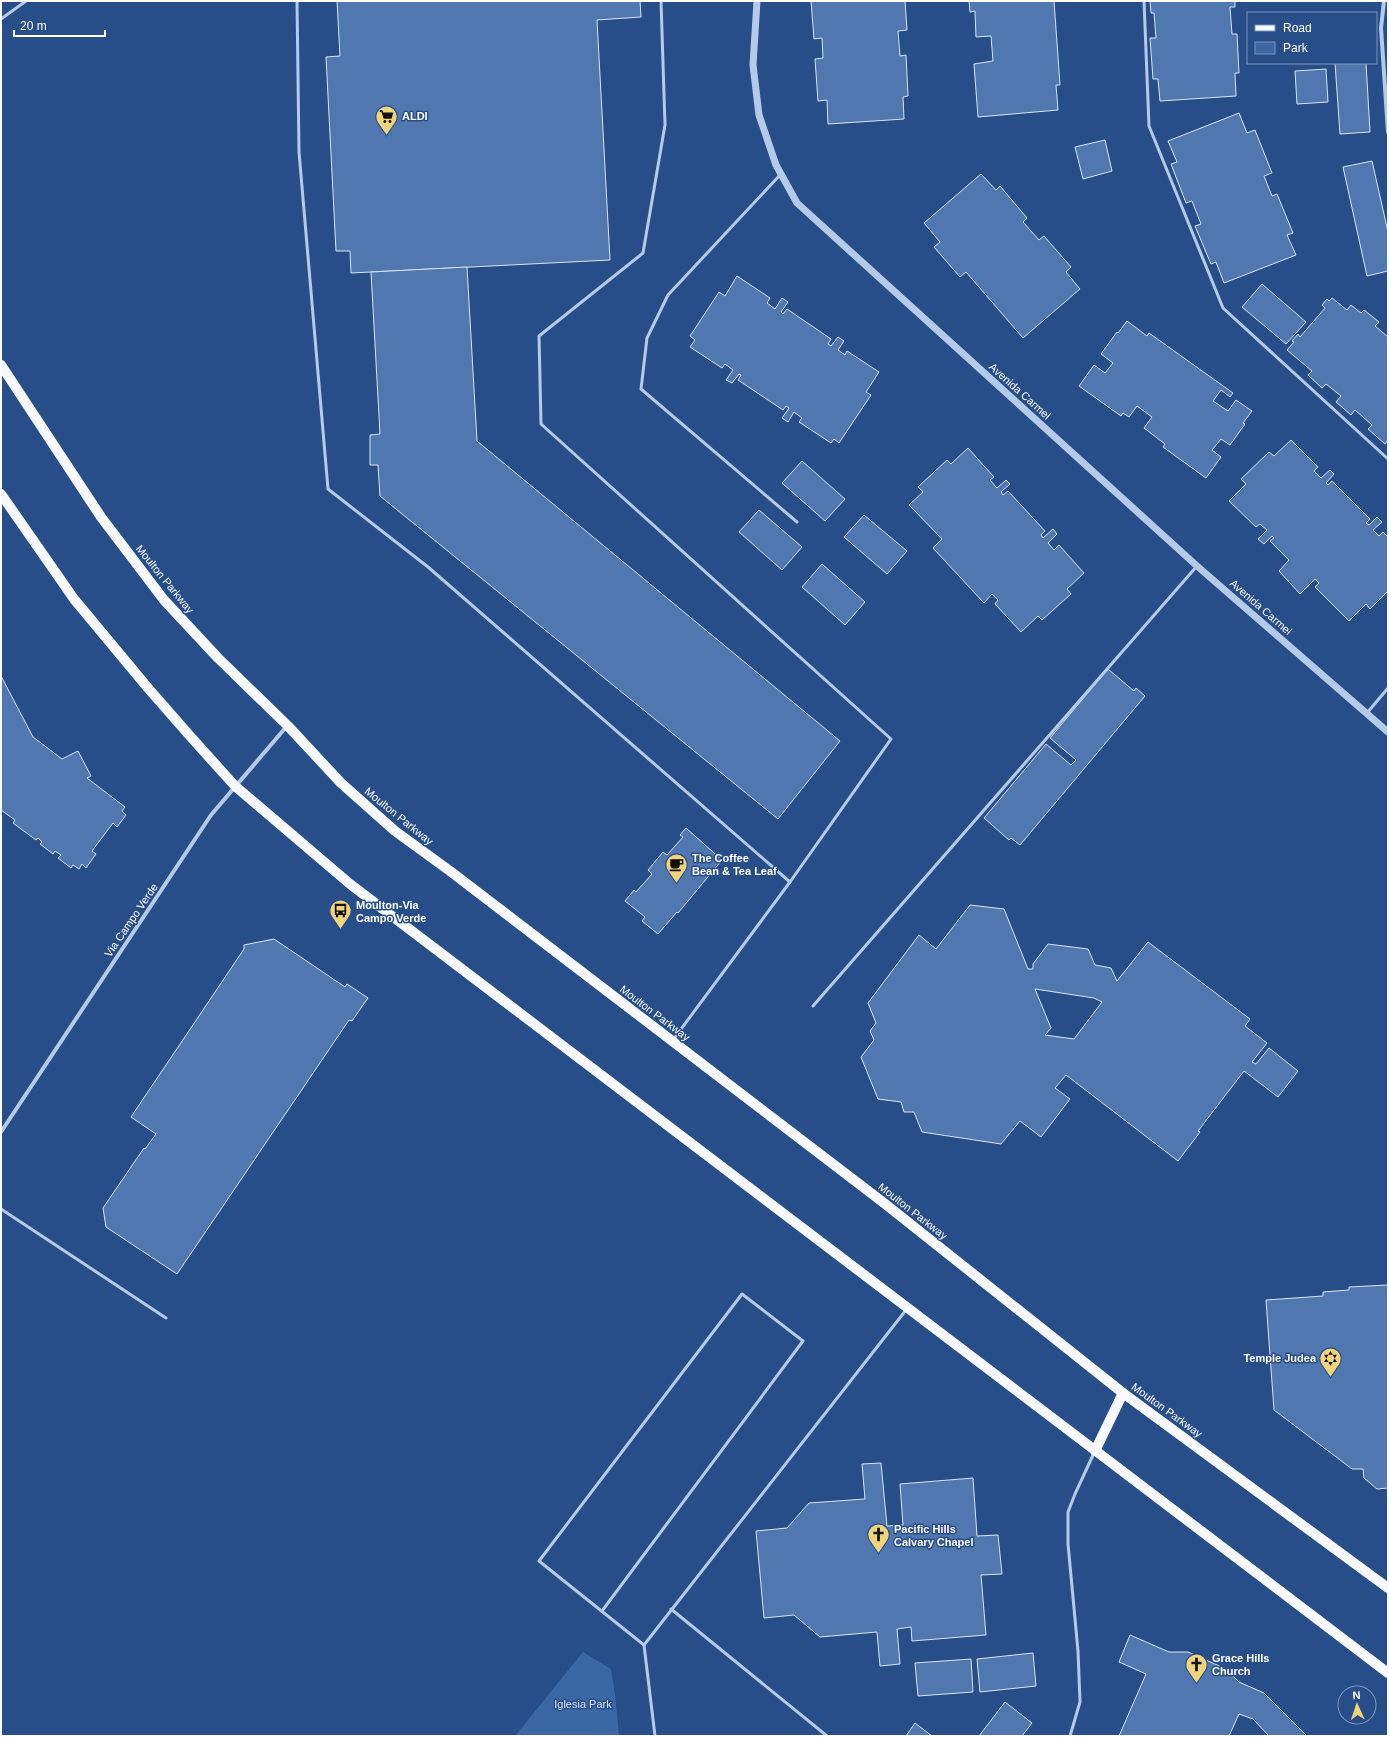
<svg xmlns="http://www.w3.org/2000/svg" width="1389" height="1737" font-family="Arial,sans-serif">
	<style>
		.green { fill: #3c67a5 }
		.building { fill: #5077b0; stroke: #d8e5f7; fill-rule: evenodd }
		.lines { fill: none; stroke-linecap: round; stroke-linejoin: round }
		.service { stroke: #b4cae9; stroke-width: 3 }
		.minor { stroke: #b4cae9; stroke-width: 4 }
		.tertiary { stroke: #b4cae9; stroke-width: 7 }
		.primary { stroke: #f7f9fe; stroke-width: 10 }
		.labels { text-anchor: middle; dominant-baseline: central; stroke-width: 3; stroke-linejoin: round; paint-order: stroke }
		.poi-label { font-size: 11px; font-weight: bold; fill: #fff; stroke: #274e89; text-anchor: start }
		.street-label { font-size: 11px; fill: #fff; stroke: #274e89 }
		.park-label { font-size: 11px; fill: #d8e5f7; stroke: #274e89 }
	</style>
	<rect width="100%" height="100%" fill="#274e89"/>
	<!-- green -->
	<path class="green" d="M583,1652L611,1669L615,1695L619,1736H515Z"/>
	<!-- building -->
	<g class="building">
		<path d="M337,1H640L641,17L597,20L610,260L351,273L350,251H336L326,57L340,56Z"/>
		<path d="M811,1H905L907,30L898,31L900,56L906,55L908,96L903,97L904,119L828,124L827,100L818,101L815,59L823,58L822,38L814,39Z"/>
		<path d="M969,1H1054L1060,85H1056L1058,110L978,117L974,64L993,61L991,36L976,37L975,11L970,12Z"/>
		<path d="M1150,1H1235V7H1230L1232,34H1237L1239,73H1235L1236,96L1160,101L1158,79H1153L1150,38H1156L1154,13H1151Z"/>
		<path d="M1335,63H1366L1370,132L1340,134Z"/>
		<path d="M1326,69L1328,102L1297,104L1295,71Z"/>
		<path d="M1239,113L1247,133L1255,130L1272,173L1264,176L1272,196L1277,194L1293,233L1287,235L1296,255L1224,283L1216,262L1211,264L1195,226L1201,224L1192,201L1186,203L1171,164L1177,162L1168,141Z"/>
		<path d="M1105,140L1112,171L1083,179L1075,147Z"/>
		<path d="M1372,161L1388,232V271L1367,276L1343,167Z"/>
		<path d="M981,174L996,190L1000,186L1027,218L1023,222L1039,240L1044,236L1071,267L1066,272L1080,289L1023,338L966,272L960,277L934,247L940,242L924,223Z"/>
		<path d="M467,267L477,441L840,741L778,819L380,496L378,465H370V435L380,434L371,272Z"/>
		<path d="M737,276L770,298L767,303L775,309L782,298L788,302L781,312L783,314L787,309L831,339L828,344L831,346L838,337L844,341L838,350L845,355L847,351L879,372L866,392L871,395L839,443L834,439L831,443L799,422L802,418L794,412L788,422L782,418L789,408L786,406L783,410L738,380L741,375L739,374L732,383L726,380L733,370L725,364L722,368L690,347L695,340L690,336L698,324L719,292L725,296Z"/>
		<path d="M1262,284L1306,322L1286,344L1242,307Z"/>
		<path d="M1332,298L1347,310L1351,305L1361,313L1364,310L1379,322L1375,326L1388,337V440L1385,444L1368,429L1372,425L1355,410L1351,415L1336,402L1341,396L1326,384L1322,388L1308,375L1312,371L1287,350L1294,342L1292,341L1298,334L1300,337L1325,308L1322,305L1327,299L1329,301Z"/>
		<path d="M1127,321L1147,336L1149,333L1233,393L1230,397L1221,390L1213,401L1228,411L1236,400L1252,411L1243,423L1245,424L1230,445L1221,439L1212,450L1221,457L1206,478L1163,447L1165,444L1144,428L1152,417L1137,406L1129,417L1123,413L1121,416L1079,386L1094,365L1105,373L1113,363L1101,354L1117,332L1118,333Z"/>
		<path d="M1291,440L1318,467L1314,471L1321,478L1330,470L1334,474L1326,483L1328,485L1332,481L1370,519L1366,523L1369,525L1377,517L1382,522L1373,530L1379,536L1383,532L1388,537V591L1370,609L1366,604L1349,621L1315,587L1319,583L1315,579L1300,594L1279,571L1289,560L1270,541L1274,538L1272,536L1264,544L1258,539L1267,530L1260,524L1256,527L1229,501L1246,484L1241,479L1269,452L1274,456Z"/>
		<path d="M968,448L994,477L990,480L997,488L1006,480L1010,484L1001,492L1003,495L1008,491L1045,531L1041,535L1043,538L1053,529L1057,534L1048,543L1054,550L1059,545L1084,573L1067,589L1071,594L1042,620L1038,616L1021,632L995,604L998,600L992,594L984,603L933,548L942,539L909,505L923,492L918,487L947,460L951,464Z"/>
		<path d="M802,461L845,499L825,521L782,483Z"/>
		<path d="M759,510L802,547L782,570L739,532Z"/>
		<path d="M864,515L907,551L887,574L844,537Z"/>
		<path d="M822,564L865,602L845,625L802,587Z"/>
		<path d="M1108,669L1134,691L1136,688L1145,696L1020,845L1011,838L1009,840L984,818L1046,744L1071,765L1076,760L1050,738Z"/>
		<path d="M1,676L33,737L62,759L78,751L91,776L87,778L125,807L122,811L126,815L117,827L113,823L92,851L96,854L86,868L82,864L79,869L73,865L71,868L58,858L61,855L55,851L53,854L40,844L42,842L38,838L36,840L13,823L15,820L1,810Z"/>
		<path d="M686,828L722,860L678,913L677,912L658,934L642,921L645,917L625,901L634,890L636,892L652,874L648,870L663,852L667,855L683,837L680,835Z"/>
		<path d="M970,905L1004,909L1028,969H1033V964L1048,944L1088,949L1095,965L1111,968L1117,981L1148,942L1250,1019L1245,1026L1267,1043L1252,1062L1256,1064L1269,1048L1298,1071L1278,1097L1244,1071L1198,1131L1200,1132L1178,1161L1066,1075L1055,1088L1070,1099L1041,1137L1020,1121L1001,1144L922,1132L914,1112H904L901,1102L878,1099L861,1057L874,1040L870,1031L876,1023L868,1003L919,935L936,949ZM1035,989L1094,998L1102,1002L1074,1039L1045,1035L1051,1028Z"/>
		<path d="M274,939L345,987L347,984L368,998L352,1021L349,1020L177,1274L106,1227L103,1208L144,1148L145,1149L156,1134L131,1117L244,949V945Z"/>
		<path d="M1388,1285V1488L1377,1489L1364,1478L1363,1469H1352L1274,1410L1266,1300L1323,1296V1292L1349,1290V1287Z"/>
		<path d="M881,1463L887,1526L903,1525L900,1484L973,1478L977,1536L998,1535L1002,1574L981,1575L986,1635L912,1641L911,1627L897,1629L900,1664L880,1666L877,1632L820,1637L794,1615L764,1618L756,1531L787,1528L809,1503L865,1499L862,1464Z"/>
		<path d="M1130,1635L1169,1652H1188L1226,1669L1239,1682L1264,1693L1307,1736H1269L1253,1719L1239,1714L1229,1736H1119L1146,1674L1119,1662Z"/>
		<path d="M1033,1653L1036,1686L980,1692L977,1659Z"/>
		<path d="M971,1659L973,1692L918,1696L915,1663Z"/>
		<path d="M1005,1702L1032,1723L1022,1736H979Z"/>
		<path d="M915,1723L932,1736H906Z"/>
	</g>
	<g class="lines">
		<!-- service -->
		<g class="service">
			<path d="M297,1L299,152L328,489L428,567L790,882L891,739L541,424L539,336L643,253L665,125L661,1"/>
			<path d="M1144,1L1149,126L1223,308L1388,459"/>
			<path d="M1,19L26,1"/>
			<path d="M780,175L668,295L647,338L641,389L797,522"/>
			<path d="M1367,713L1388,688"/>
			<path d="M813,1006L1197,566"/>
			<path d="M673,1040L790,882"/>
			<path d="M1,1209L166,1318"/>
			<path d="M671,1609L827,1736"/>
			<path d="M602,1611L803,1341L742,1294L539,1561L644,1645"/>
			<path d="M655,1736L644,1645L906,1310"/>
			<path d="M1070,1736L1080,1702L1078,1651L1068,1544V1512L1075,1494L1094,1453"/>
		</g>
		<!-- minor -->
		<g class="minor">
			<path d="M1384,1L1381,28L1388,132"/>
			<path d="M1,1132L211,815L287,726"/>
		</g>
		<!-- tertiary -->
		<path class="tertiary" d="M757,1L753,65L759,115L776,165L797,203L1197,566L1388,732"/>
		<!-- primary -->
		<g class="primary">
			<path d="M1,365L101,517L164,600L218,658L288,726L341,783L395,831L450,871L884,1203L1123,1393L1388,1588"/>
			<path d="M1,494L74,599L148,688L190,736L235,786L350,884L1388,1673"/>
			<path d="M1095,1451L1123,1393"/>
		</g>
	</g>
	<!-- icons -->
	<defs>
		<symbol id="supermarket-pin" viewBox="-11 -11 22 30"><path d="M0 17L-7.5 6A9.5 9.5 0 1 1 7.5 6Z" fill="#f1d37a" stroke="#274e89"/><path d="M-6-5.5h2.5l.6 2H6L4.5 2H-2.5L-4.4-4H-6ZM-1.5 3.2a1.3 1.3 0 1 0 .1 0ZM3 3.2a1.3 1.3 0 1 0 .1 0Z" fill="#111"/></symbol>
		<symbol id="cafe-pin" viewBox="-11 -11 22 30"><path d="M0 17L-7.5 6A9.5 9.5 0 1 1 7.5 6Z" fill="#f1d37a" stroke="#274e89"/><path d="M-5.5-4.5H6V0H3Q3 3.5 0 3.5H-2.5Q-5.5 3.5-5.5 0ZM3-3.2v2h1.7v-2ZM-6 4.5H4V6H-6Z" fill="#111"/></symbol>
		<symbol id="bus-pin" viewBox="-11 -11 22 30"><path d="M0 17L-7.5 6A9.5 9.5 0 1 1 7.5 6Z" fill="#f1d37a" stroke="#274e89"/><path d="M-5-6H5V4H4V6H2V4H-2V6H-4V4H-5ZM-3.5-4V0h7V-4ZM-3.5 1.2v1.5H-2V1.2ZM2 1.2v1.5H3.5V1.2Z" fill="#111"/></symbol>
		<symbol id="synagogue-pin" viewBox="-11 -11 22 30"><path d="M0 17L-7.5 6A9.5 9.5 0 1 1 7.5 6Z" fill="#f1d37a" stroke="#274e89"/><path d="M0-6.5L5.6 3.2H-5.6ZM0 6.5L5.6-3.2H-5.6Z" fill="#111"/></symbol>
		<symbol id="church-pin" viewBox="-11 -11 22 30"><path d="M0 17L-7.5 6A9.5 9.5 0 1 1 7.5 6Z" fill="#f1d37a" stroke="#274e89"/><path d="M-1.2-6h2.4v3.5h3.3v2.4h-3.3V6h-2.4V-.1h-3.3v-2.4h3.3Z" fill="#111"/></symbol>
	</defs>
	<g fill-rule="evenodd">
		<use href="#supermarket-pin" x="374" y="104" width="25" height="34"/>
		<use href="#cafe-pin" x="664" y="852" width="25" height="34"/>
		<use href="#bus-pin" x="328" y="898" width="25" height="34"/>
		<use href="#synagogue-pin" x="1318" y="1346" width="25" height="34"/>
		<use href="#church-pin" x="866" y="1522" width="25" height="34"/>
		<use href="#church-pin" x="1184" y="1652" width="25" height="34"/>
	</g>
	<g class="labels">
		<!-- poi labels -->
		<g class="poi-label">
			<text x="402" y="116">ALDI</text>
			<text x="692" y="858">The Coffee<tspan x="692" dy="13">Bean &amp; Tea Leaf</tspan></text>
			<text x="356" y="905">Moulton-Via<tspan x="356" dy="13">Campo Verde</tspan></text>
			<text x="1316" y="1358" text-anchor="end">Temple Judea</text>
			<text x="894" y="1529">Pacific Hills<tspan x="894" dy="13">Calvary Chapel</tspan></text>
			<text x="1212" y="1658">Grace Hills<tspan x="1212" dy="13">Church</tspan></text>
		</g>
		<!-- street labels -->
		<g class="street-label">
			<text transform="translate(1020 391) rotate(42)">Avenida Carmel</text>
			<text transform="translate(165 579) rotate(51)">Moulton Parkway</text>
			<text transform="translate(1261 607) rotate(41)">Avenida Carmel</text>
			<text transform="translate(399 816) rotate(39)">Moulton Parkway</text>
			<text transform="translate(131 920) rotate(-56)">Via Campo Verde</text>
			<text transform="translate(655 1013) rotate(37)">Moulton Parkway</text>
			<text transform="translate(913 1211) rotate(38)">Moulton Parkway</text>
			<text transform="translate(1167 1410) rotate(36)">Moulton Parkway</text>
		</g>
		<!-- park labels -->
		<g class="park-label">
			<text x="583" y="1704">Iglesia Park</text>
		</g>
	</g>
	<!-- border -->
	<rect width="1389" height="1737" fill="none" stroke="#ffffff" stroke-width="4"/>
	<!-- legend -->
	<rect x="1247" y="12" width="130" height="52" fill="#274e89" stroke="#7d95b8"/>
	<rect x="1255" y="25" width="20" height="6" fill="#f7f9fe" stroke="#7d95b8"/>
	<text x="1283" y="32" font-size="12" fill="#ffffff">Road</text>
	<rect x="1255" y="42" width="20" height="12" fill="#3c67a5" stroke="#7d95b8"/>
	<text x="1283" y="52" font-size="12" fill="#ffffff">Park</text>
	<!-- north arrow -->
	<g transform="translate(1357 1705) rotate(357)"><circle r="19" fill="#274e89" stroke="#7d95b8"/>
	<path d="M0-3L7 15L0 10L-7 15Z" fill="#f1d37a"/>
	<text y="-6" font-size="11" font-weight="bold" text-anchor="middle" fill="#ffffff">N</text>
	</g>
	<!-- scale -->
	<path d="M14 30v6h91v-6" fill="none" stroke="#ffffff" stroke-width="2"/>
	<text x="20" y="30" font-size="12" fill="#ffffff" stroke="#274e89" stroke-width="3" paint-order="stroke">20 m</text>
</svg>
